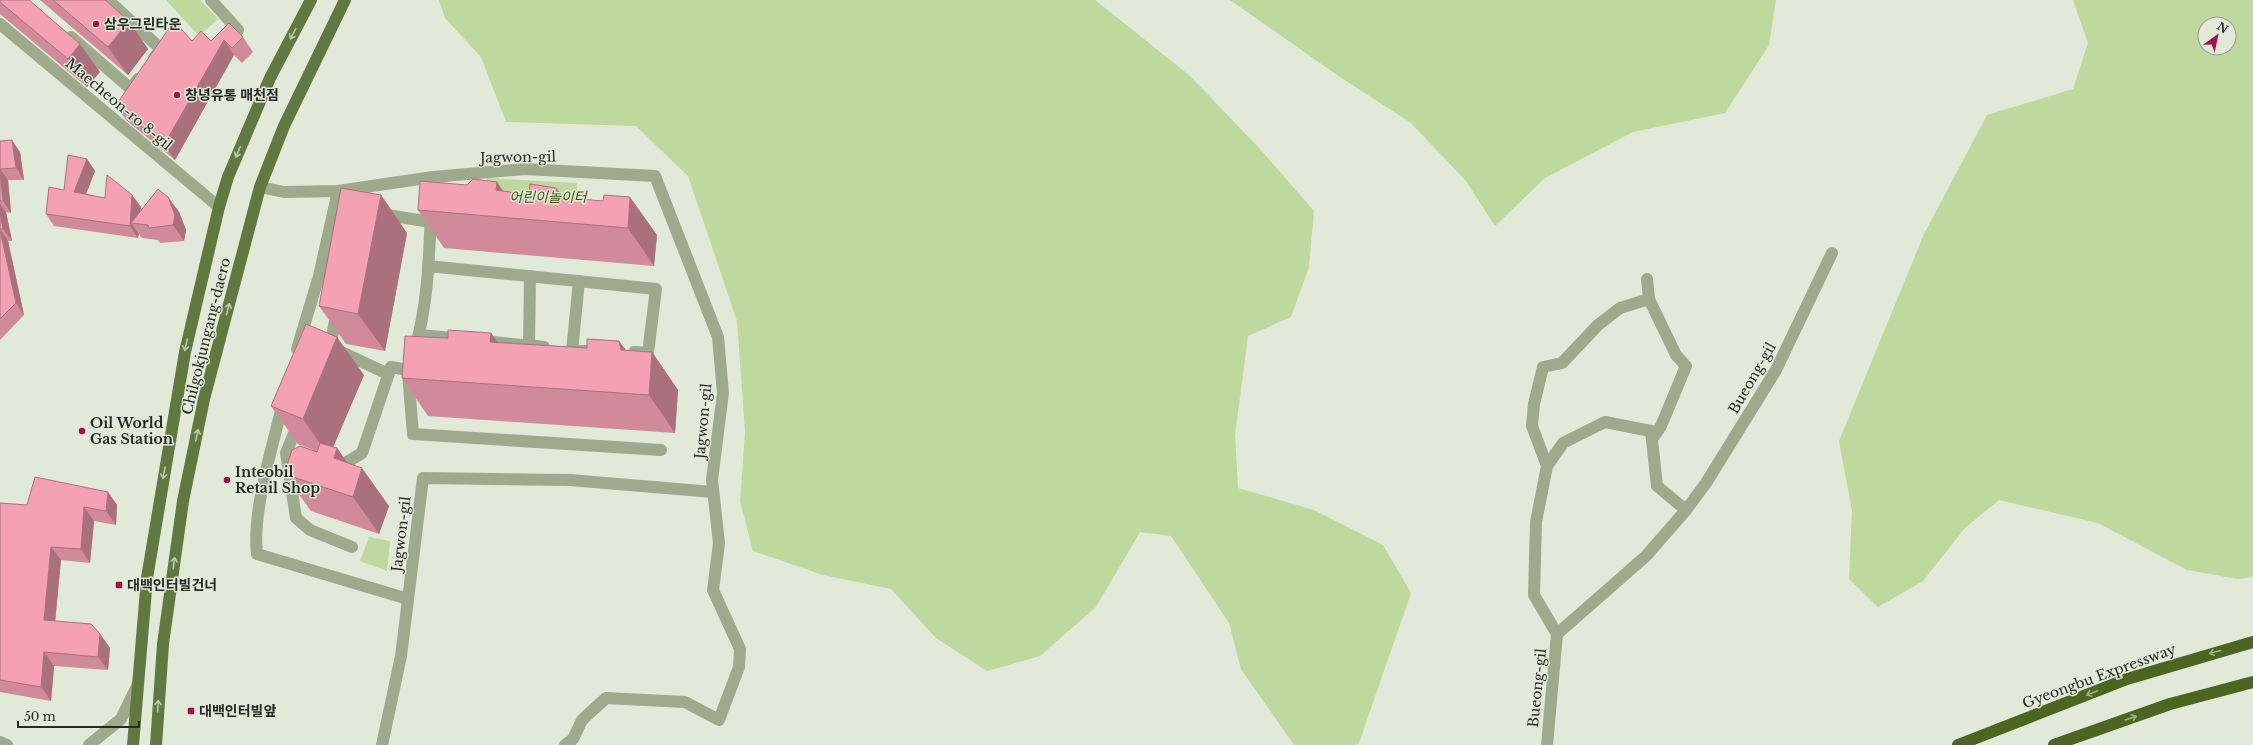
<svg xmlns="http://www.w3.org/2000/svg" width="2253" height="745" font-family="'Libre Baskerville','Noto Sans KR',serif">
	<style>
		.green { fill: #bed89d; fill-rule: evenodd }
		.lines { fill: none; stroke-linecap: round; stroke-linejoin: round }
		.minor { stroke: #9daa8d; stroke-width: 12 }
		.major { stroke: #617840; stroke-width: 12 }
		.highway { stroke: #4c6621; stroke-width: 12 }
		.wall { fill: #d18a9a }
		.shaded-wall { fill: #aa717d }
		.building { fill: #f3a1b3; stroke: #aa717d }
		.oneway { stroke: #bbc7aa }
		.oneway2 { stroke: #9eae86 }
		.poi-dot { fill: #a50f4c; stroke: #e1e9d8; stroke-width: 1.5 }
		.labels { text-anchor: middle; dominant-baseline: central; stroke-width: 3; stroke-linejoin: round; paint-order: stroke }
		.poi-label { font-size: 14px; font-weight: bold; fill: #272a24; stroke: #e1e9d8; text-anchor: start }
		.street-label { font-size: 14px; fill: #272a24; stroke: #e1e9d8 }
		.park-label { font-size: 14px; font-style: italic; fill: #3b5505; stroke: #e1e9d8 }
	</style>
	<rect width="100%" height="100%" fill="#e1e9d8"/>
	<!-- green -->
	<g class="green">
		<path d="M166,0H200L218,19L199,36Z"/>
		<path d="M439,0H1095L1189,75L1260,149L1314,211L1309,267L1291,317L1248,336L1235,435L1238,488L1314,510L1383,545L1411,593L1359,743L1357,745H1294L1241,669L1229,623L1171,536L1140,532L1096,607L1040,656L987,671L936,638L891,589L823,575L753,551L740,501L745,432L737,321L688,176L636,126L506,122L481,57L445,18Z"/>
		<path d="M1230,0H1776L1769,45L1725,113L1633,132L1545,178L1495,226L1466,181L1411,123L1337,75Z"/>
		<path d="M2073,0H2253V577L2238,579L2187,570L2098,523L1999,500L1965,528L1923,581L1878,607L1849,579L1852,511L1839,441L1924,234L1987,115L2073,89L2088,43ZM2205,24H2229V48H2205Z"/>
		<path d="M487,178L577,183L576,215L486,210Z"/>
		<path d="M369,537L390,541L387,571L360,561Z"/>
	</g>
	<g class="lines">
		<!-- minor -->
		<g class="minor">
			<path d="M108,0L161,49L154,58"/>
			<path d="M211,0L238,30"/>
			<path d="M0,24L219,207"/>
			<path d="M71,37L131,89L138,79"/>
			<path d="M260,187L284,192L338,191L433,177L525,169L655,176L718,337L723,393L712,480L719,543L713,590L740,649L739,667L719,720L685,702L606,698L582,720L573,739L565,745"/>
			<path d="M381,214L431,222"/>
			<path d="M428,266L656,289L648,353L634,352"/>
			<path d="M530,276L529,345L544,347"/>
			<path d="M1647,279L1649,299L1676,355L1686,366L1661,426L1652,439"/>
			<path d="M579,281L572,351H585"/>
			<path d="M419,335L464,339"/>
			<path d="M482,341L522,345"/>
			<path d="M330,347L337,311"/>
			<path d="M297,349L319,276L338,191"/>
			<path d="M337,350L388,374"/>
			<path d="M414,352C428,306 429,259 431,212"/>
			<path d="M408,373L413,434L661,450"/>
			<path d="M283,402C273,446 252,510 257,554L408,599"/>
			<path d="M299,421L286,453L296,518L310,530L352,547"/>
			<path d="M1547,466L1563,443L1605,422L1651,431L1657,486L1686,510"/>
			<path d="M334,470L362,453L391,367L408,370"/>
			<path d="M1557,634L1646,556L1686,510L1706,483L1776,370L1832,253"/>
			<path d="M0,742L7,745"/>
			<path d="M89,745L121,719L138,684"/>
			<path d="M382,745L401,656L423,478L570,480L713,492"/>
			<path d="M1547,745L1557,634L1534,595L1536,522L1547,466L1532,426L1534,404L1543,367L1562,363L1598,325L1620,308L1649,299"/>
		</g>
		<!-- major -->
		<g class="major">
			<path d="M133,745L147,578L185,352L219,207L228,177L270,78L311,0"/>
			<path d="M156,745L163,644L183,501L204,399L260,187L284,126L345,0"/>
		</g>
		<!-- highway -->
		<g class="highway">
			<path d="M1958,745L2127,679L2253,642"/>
			<path d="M2054,745L2170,704L2253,682"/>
		</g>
	</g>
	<!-- wall -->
	<g class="wall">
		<path d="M0,0L80,44L100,72L87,87L0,14Z"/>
		<path d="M40,0H105L129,21L148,49L128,75Z"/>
		<path d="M243,37L253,52L242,63L234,55L175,160L126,120L116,105L211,41Z"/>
		<path d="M0,141L20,152L24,180H8L11,213L6,212L12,241H8L24,315L0,340Z"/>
		<path d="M87,159L95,171L86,194L105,198L132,195L141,207L140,211L168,197L179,212L186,230L184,241L160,243L158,240L142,238L139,234L138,238L54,226L46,214Z"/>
		<path d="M556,188L563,198L657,235L654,266L444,248L418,210L529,195Z"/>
		<path d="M381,195L407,233L385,351L346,344L319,306Z"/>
		<path d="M491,333L498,343L587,348L619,341L626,350L652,352L678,390L675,433L428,416L402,378L448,338Z"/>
		<path d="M364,375L333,447L337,448L347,463L389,506L379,534L311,511L284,474L313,450L298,444L271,406Z"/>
		<path d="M108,492L117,505L116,525L94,521L90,563L61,560L55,621L100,634L110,648L108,670L54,666L51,701L0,692V503L27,505Z"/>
	</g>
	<!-- shaded-wall -->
	<g class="shaded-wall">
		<path d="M129,21L148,49L128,75L108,47Z"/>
		<path d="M224,40L234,55L175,160L164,145Z"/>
		<path d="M80,44L100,72L87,87L68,59Z"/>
		<path d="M12,140L20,152L24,180L16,168Z"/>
		<path d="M87,159L95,171L82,204L74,192Z"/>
		<path d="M0,169L8,180L11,213L3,201Z"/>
		<path d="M497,182L522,219L496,190Z"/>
		<path d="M556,188L581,224L558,197Z"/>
		<path d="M132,195L141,207L139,224L131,223L139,234L138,238L130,226Z"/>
		<path d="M381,195L407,233L385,351L358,314Z"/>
		<path d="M168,197L179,212L186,230L184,241L173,225Z"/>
		<path d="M630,197L657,235L654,266L628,228Z"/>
		<path d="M0,204L6,212L12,241L3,229L0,213Z"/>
		<path d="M0,229L8,241L24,315L16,303Z"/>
		<path d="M491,333L517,371L490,342Z"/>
		<path d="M337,337L364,375L329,457L303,419Z"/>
		<path d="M619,341L646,378L621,350Z"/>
		<path d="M652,352L678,390L675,433L649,395Z"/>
		<path d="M337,448L359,479L362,468L389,506L379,534L353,497L334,458Z"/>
		<path d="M108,492L117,505L116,525L106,511Z"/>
		<path d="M84,507L94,521L90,563L81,549Z"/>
		<path d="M51,547L61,560L54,634L44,620Z"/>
		<path d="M100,634L110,648L108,670L98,657Z"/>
		<path d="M44,652L54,666L51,701L41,687Z"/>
	</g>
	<!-- building -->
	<g class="building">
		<path d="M0,0H29L80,44L68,59L0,2Z"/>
		<path d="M53,0H105L129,21L108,47Z"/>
		<path d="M174,21L192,41L201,31L211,41L229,23L243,37L232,48L224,40L164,145L116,105Z"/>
		<path d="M12,140L16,168L0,169V141Z"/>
		<path d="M68,155L87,159L74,192L105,198L107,175L132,195L130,226L46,214L49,187L64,190Z"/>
		<path d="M0,171L3,201H0Z"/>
		<path d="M473,179L497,182L496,190L529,195L530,184L556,188L558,197L603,201L604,195L630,197L628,228L418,210L420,181L467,185Z"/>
		<path d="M341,188L381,195L358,314L319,306Z"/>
		<path d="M158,189L168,197L175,215L173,225L149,228L148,225L131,223Z"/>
		<path d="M0,213L3,229H0Z"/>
		<path d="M0,230L16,303L0,319Z"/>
		<path d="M306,324L337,337L303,419L271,406Z"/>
		<path d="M448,330L491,333L490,342L587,348V339L619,341L621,350L652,352L649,395L402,378L405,336L448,338Z"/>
		<path d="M320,443L337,448L334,458L362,468L353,497L284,474L292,450L300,446L317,452Z"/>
		<path d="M35,477L108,492L106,511L84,507L81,549L51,547L44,620L91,624L100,634L98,657L44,652L41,687L0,680V503L27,505Z"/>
	</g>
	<!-- one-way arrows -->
	<defs><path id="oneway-shaft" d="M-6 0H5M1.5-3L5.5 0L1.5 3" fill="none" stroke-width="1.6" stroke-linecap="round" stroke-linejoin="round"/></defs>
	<g class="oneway">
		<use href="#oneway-shaft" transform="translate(293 34) rotate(118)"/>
		<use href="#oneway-shaft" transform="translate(238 152) rotate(113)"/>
		<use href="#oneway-shaft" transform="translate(228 309) rotate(-75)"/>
		<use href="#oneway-shaft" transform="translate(186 345) rotate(103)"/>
		<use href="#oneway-shaft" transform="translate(197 435) rotate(-78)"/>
		<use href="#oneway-shaft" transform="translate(164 473) rotate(100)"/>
		<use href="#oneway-shaft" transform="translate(174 563) rotate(-82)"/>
		<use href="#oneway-shaft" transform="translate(158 706) rotate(-86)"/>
	</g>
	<g class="oneway2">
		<use href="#oneway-shaft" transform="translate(2215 652) rotate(165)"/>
		<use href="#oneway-shaft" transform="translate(2092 693) rotate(159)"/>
		<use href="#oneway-shaft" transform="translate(2131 718) rotate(-19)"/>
	</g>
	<!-- markers -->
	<g class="poi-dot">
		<circle cx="96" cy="24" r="4"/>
		<circle cx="177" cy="95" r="4"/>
		<circle cx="82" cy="431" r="4"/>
		<circle cx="227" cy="480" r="4"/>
		<rect x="115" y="581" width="8" height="8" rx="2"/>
		<rect x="187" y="707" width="8" height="8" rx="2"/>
	</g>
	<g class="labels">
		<!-- poi labels -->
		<g class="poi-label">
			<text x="104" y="24">삼우그린타운</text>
			<text x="185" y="95">창녕유통 매천점</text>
			<text x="90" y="423">Oil World<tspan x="90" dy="16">Gas Station</tspan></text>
			<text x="235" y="472">Inteobil<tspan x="235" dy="16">Retail Shop</tspan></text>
			<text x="127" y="585">대백인터빌건너</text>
			<text x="199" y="711">대백인터빌앞</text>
		</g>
		<!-- street labels -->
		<g class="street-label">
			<text transform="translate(119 104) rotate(40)">Maecheon-ro 8-gil</text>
			<text transform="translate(518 157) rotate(-1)">Jagwon-gil</text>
			<text transform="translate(206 336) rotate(-76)">Chilgokjungang-daero</text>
			<text transform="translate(1752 378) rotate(-60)">Bueong-gil</text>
			<text transform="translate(703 421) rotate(-85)">Jagwon-gil</text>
			<text transform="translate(401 534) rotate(-83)">Jagwon-gil</text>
			<text transform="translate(2099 676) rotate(-20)">Gyeongbu Expressway</text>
			<text transform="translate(1537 688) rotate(-84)">Bueong-gil</text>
		</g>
		<!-- park labels -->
		<g class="park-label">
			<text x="548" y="197">어린이놀이터</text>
		</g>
	</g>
	<!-- north arrow -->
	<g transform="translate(2217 36) rotate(33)"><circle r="19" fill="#e1e9d8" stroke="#979d90"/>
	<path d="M0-3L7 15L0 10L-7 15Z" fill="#a50f4c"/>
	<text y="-6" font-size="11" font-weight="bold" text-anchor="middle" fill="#272a24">N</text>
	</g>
	<!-- scale -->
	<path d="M18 721v6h121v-6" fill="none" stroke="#272a24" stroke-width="2"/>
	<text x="24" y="721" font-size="12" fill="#272a24" stroke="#e1e9d8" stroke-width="3" paint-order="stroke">50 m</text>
</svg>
